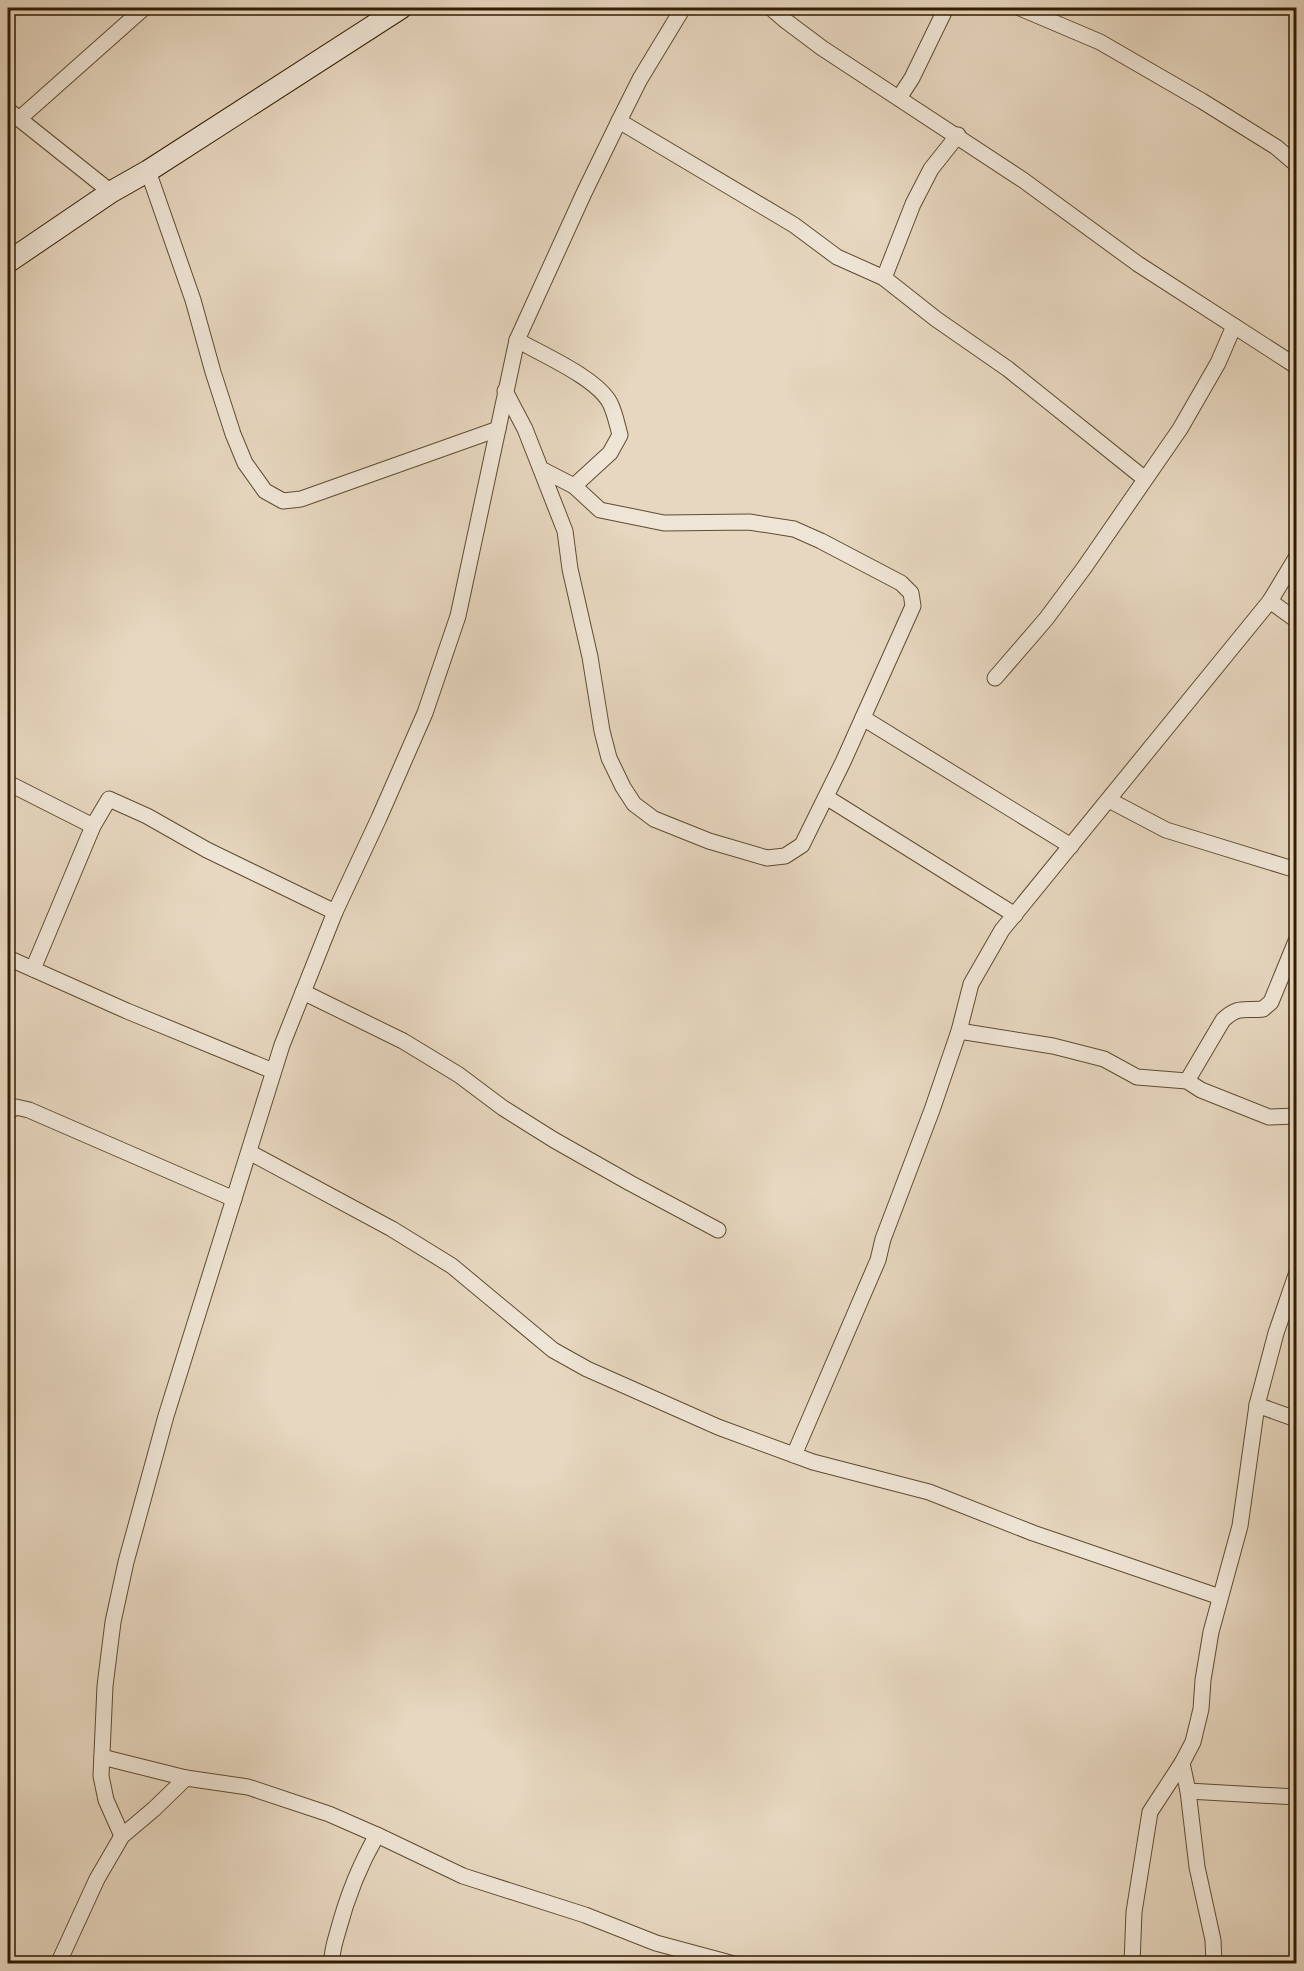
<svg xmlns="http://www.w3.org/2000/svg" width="1304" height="1971" font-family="'IM FELL DW Pica',serif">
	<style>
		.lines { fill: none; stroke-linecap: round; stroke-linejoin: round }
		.street-casing { stroke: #5f4c30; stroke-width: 17 }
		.secondary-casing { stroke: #321d00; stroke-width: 23 }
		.street { stroke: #efe5d6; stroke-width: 15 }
		.secondary { stroke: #efe5d6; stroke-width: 21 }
	</style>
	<rect width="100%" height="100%" fill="#e7d7c0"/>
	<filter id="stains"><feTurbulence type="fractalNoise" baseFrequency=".00333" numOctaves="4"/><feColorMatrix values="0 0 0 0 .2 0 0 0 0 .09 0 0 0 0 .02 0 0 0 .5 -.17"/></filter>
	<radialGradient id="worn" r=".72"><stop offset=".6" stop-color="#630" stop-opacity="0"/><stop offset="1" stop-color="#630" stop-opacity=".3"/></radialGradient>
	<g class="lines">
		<defs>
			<g id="street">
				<path d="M771,8L786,21L822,48L1023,180L1138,264L1296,366"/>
				<path d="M1020,8L1100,42L1202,101L1276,147L1296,164"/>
				<path d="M899,98L912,78L946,8"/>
				<path d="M8,110L111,192"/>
				<path d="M19,119L144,8"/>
				<path d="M619,121L794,225L837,257L884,278"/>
				<path d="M958,135L931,169L913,204L884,278L936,319L1008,369L1145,479"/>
				<path d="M148,171L193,300L213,372L233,434L245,463L265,491L283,501L301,499L498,429"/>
				<path d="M517,340C543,355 597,378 610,403C615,413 617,424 620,435L610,453L574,486"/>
				<path d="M505,391L525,429L565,531L570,569L590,657L602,731L609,758L623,787L634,804L654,819L709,841L767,858L785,856L802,845L843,762L913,606L911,593L901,583L821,541L794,529L749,522L664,523L600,510L574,486L541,469"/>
				<path d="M1270,601L1296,620"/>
				<path d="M995,678L1046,619L1084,568L1180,429L1218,363L1234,326"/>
				<path d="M863,718L1071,846"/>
				<path d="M8,783L93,826"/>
				<path d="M826,797L1015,915"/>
				<path d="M1109,800L1166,830L1296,870"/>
				<path d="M8,958L127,1011L273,1071"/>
				<path d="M33,969L93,826L109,799L147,816L207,850L335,912"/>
				<path d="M303,992L403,1041L459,1075L503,1108L554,1140L630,1183L718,1230"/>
				<path d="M959,1031L1053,1046L1104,1059L1137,1077L1187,1081L1201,1090L1269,1117L1296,1116"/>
				<path d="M1187,1081L1223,1020C1239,1005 1244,1011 1263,1009L1271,1002L1296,941"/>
				<path d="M8,1112L16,1107L29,1110L234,1199"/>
				<path d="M249,1152L392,1229L452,1266L553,1350L587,1369L718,1427L813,1462L929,1492L1033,1533L1220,1597"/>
				<path d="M1257,1405L1296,1419"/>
				<path d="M794,1455L878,1260L883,1239L932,1110L959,1031L971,984L1002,930L1270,601L1296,558"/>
				<path d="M102,1757L186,1778L248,1787L329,1814L377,1835C359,1866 347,1897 338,1931C335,1942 331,1952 332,1964"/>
				<path d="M1188,1791L1296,1797"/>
				<path d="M377,1835L463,1876L585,1915L656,1943L734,1964"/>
				<path d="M122,1836L106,1800L101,1776L105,1686L113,1622L126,1562L166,1416L282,1045L335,912L379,818L425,713L458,616L517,340L584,193L619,121L640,79L683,8"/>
				<path d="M58,1964L97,1879L122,1836L154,1809L186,1778"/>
				<path d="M1132,1964L1134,1912L1150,1812L1182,1763"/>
				<path d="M1214,1964L1213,1940L1197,1867L1188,1791L1182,1763L1193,1742L1201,1709L1203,1680L1211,1632L1240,1526L1257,1405L1276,1333L1296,1275"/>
			</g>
			<path id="secondary" d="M8,262L111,192L148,171L401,8"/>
		</defs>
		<!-- street casing -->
		<use href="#street" class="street-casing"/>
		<!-- secondary casing -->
		<use href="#secondary" class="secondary-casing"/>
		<!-- street -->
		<use href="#street" class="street"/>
		<!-- secondary -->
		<use href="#secondary" class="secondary"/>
	</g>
	<!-- margin -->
	<rect width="1304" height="1971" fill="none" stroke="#e7d7c0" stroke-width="30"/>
	<rect x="9" y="9" width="1286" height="1953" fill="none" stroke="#321d00" stroke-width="3"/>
	<rect x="15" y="15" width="1274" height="1941" fill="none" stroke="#321d00" stroke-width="1.5"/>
	<rect width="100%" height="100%" filter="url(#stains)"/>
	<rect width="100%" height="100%" fill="url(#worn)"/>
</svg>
